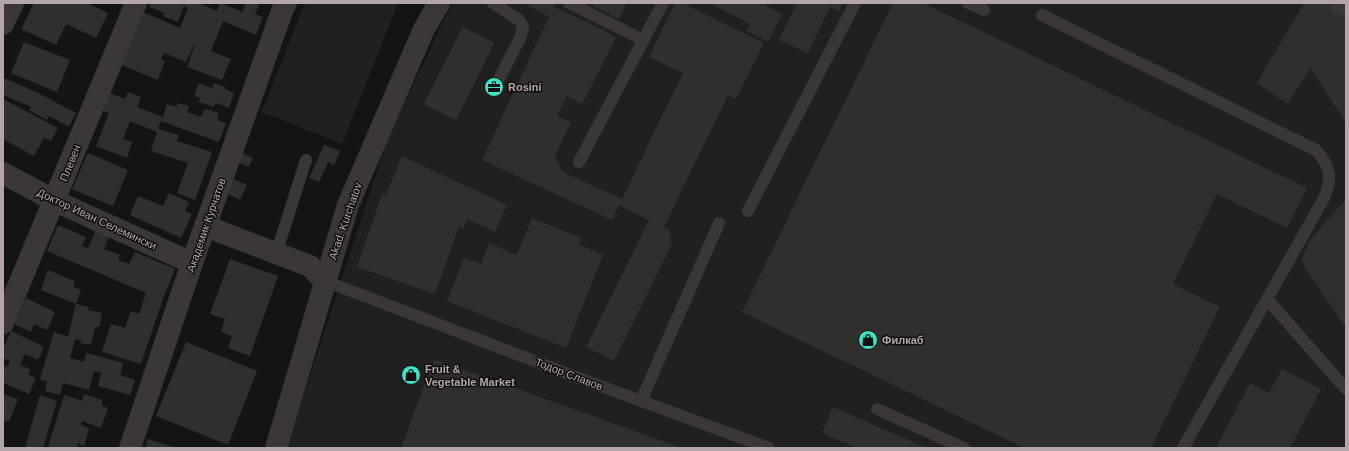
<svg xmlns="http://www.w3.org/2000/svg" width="1349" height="451" font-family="Arial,sans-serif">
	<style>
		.built { fill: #22201f }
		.building { fill: #312f2e }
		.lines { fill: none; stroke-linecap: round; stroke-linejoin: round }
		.service { stroke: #3b3737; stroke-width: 12 }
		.minor { stroke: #3b3737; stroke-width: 22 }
		.labels { text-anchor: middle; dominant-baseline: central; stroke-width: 3; stroke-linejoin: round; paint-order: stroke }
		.poi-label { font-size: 11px; font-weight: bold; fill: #b4a6a8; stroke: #100f0e; text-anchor: start }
		.street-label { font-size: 11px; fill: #b4a6a8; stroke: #100f0e }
	</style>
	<rect width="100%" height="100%" fill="#151413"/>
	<!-- built -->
	<g class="built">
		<path d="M305,3H398L342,144L262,112Z"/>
		<path d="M452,3H1346V448H286L388,138Z"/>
	</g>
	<!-- building -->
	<g class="building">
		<path d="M34,3H87L108,13L96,38L66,24L56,45L21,29Z"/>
		<path d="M151,3H202L201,4L217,11L220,3H221L242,12L246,3H253L259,5L255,14L263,17L256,35L223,21L211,51L231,59L222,80L187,67L195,44H194L186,62L164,53L161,60L165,61L158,80L117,63L143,12L180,28L188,8L184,6L178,22L163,16L164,13L149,7Z"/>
		<path d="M523,3H556L554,7L599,28L616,38L582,104L567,96L557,116L571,122L555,156L563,172L622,199L683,73L649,57L675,3H682L764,43L736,99L728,95L664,227L669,230L672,244L614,361L586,347L649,220L619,205L612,220L482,160L549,17Z"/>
		<path d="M588,3H627L618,19Z"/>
		<path d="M709,3H761L782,14L768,42L747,31L750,24Z"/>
		<path d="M797,3H843L839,11L830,7L808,53L779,40Z"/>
		<path d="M893,3H923L1307,188L1287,228L1217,194L1173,284L1220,307L1151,448H1024L742,312Z"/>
		<path d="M1304,3H1332L1346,17V123L1310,68L1288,104L1257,83Z"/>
		<path d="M463,27L494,43L456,120L424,104Z"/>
		<path d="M24,42L70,60L57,92L11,73Z"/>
		<path d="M4,78L38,93L76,113L69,127L49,116L47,120L29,110L31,107L3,95Z"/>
		<path d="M199,83L212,88L214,83L225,87V89L234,93L229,108L216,103L214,107L199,102L200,98L194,96Z"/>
		<path d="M128,92L141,97L137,107L163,117L167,104L176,107L178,103L189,106L187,112L201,117L205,109L219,113L217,120L226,123L219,142L161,121L158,129L179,135L177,141L212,152L195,200L177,193L188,163L151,151L157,132L130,121L123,139L132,142L127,158L96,146L109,113L103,111L110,93L125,99Z"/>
		<path d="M3,99L58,128L51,141L44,138L34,156L3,139Z"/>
		<path d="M324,145L340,151L334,165L328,162L319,182L309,178Z"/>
		<path d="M237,151L253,158L249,167L233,160Z"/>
		<path d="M88,153L128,170L113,206L72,189Z"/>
		<path d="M402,156L507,205L495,232L467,219L463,229L459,226L435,294L357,267L382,194L386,195Z"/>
		<path d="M229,177L247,185L240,200L222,191Z"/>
		<path d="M169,193L189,202L185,211L192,214L181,238L130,215L138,196L163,206Z"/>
		<path d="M1346,199V328L1301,261L1310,240Z"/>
		<path d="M532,218L581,238L579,244L603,255L566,348L447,301L464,258L481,264L489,243L517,255Z"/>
		<path d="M58,225L86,237L82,246L88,248L96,230L109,236L104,249L120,255L118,260L129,264L135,252L175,269L163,299L141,364L102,352L111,324L125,328L131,311L139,314L146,293L47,251Z"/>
		<path d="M230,259L278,276L250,356L228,348L232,336L221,332L225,319L210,314Z"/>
		<path d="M48,270L75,281L73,287L81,290L76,304L41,290Z"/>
		<path d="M26,298L55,312L47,330L34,324L31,332L14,324Z"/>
		<path d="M76,304L89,307L88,310L102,313L99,327H95L91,345L81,343V340L75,339L70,358L84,362L86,353L123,363L120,375L135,380L130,395L98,386L101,373L94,371L89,390L63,383L60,395L45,391L47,382L40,379L54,332L68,337Z"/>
		<path d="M11,331L44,347L38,360L25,354L20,365L30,369L28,374L36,378L29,394L3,383V365L8,367L10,361L3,358V349Z"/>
		<path d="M186,342L257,371L228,445L156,416Z"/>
		<path d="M434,359L682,448H401Z"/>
		<path d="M1282,369L1321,389L1290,448H1216L1250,383L1269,393Z"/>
		<path d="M3,394L18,399L9,422L3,420Z"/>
		<path d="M84,394L102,400V406L108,408L101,428L82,421L81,425L89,428L84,446L78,443L77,448H51L48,447L64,395L82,401Z"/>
		<path d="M40,395L57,401L43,448H25Z"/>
		<path d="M833,407L927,448H856L822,433Z"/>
		<path d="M148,439L176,448H145Z"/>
	</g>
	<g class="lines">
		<!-- service -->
		<g class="service">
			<path d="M493,3L519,20L523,27L521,36L497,83"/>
			<path d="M569,3L643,40"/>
			<path d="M968,3L984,10"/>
			<path d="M1336,8L1346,10"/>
			<path d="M1042,15L1316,150C1331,167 1333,180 1323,200L1183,448"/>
			<path d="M579,162L663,3"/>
			<path d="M748,211L855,3"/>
			<path d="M276,254L306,160"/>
			<path d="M325,281L595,384L769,448"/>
			<path d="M1267,299L1346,389"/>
			<path d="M641,401L719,223"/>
			<path d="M877,409L964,448"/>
		</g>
		<!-- minor -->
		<g class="minor">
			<path d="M3,24L13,3"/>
			<path d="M3,173L55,201L192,263"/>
			<path d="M205,226L310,266L325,281"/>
			<path d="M3,323L136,3"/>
			<path d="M130,448L192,263L282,11L286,3"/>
			<path d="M276,448L348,205L424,29L439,3"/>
		</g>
	</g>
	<!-- icons -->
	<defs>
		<symbol id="office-disc" viewBox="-11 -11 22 22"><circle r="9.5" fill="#3fe1c8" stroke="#100f0e"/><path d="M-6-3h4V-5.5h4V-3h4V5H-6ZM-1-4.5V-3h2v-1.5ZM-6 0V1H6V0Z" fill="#111"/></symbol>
		<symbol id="shop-disc" viewBox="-11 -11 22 22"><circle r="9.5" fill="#3fe1c8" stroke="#100f0e"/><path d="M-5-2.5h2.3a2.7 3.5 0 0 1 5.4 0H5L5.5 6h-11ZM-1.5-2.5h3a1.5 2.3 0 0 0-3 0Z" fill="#111"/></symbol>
	</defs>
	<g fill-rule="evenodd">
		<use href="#office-disc" x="483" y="76" width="22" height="22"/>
		<use href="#shop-disc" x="857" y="329" width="22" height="22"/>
		<use href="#shop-disc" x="400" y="364" width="22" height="22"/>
	</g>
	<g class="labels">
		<!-- poi labels -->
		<g class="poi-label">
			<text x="508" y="87">Rosini</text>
			<text x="882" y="340">Филкаб</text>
			<text x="425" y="369">Fruit &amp;<tspan x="425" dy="13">Vegetable Market</tspan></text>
		</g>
		<!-- street labels -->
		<g class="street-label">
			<text transform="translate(70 163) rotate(-68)">Плевен</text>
			<text transform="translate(97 219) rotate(25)">Доктор Иван Селемински</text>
			<text transform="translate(345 221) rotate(-71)">Akad. Kurchatov</text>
			<text transform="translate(206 225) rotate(-71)">Академик Курчатов</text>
			<text transform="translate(569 374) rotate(21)">Тодор Славов</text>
		</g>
	</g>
	<!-- border -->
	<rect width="1349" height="451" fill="none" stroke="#b4a6a8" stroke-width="8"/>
</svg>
